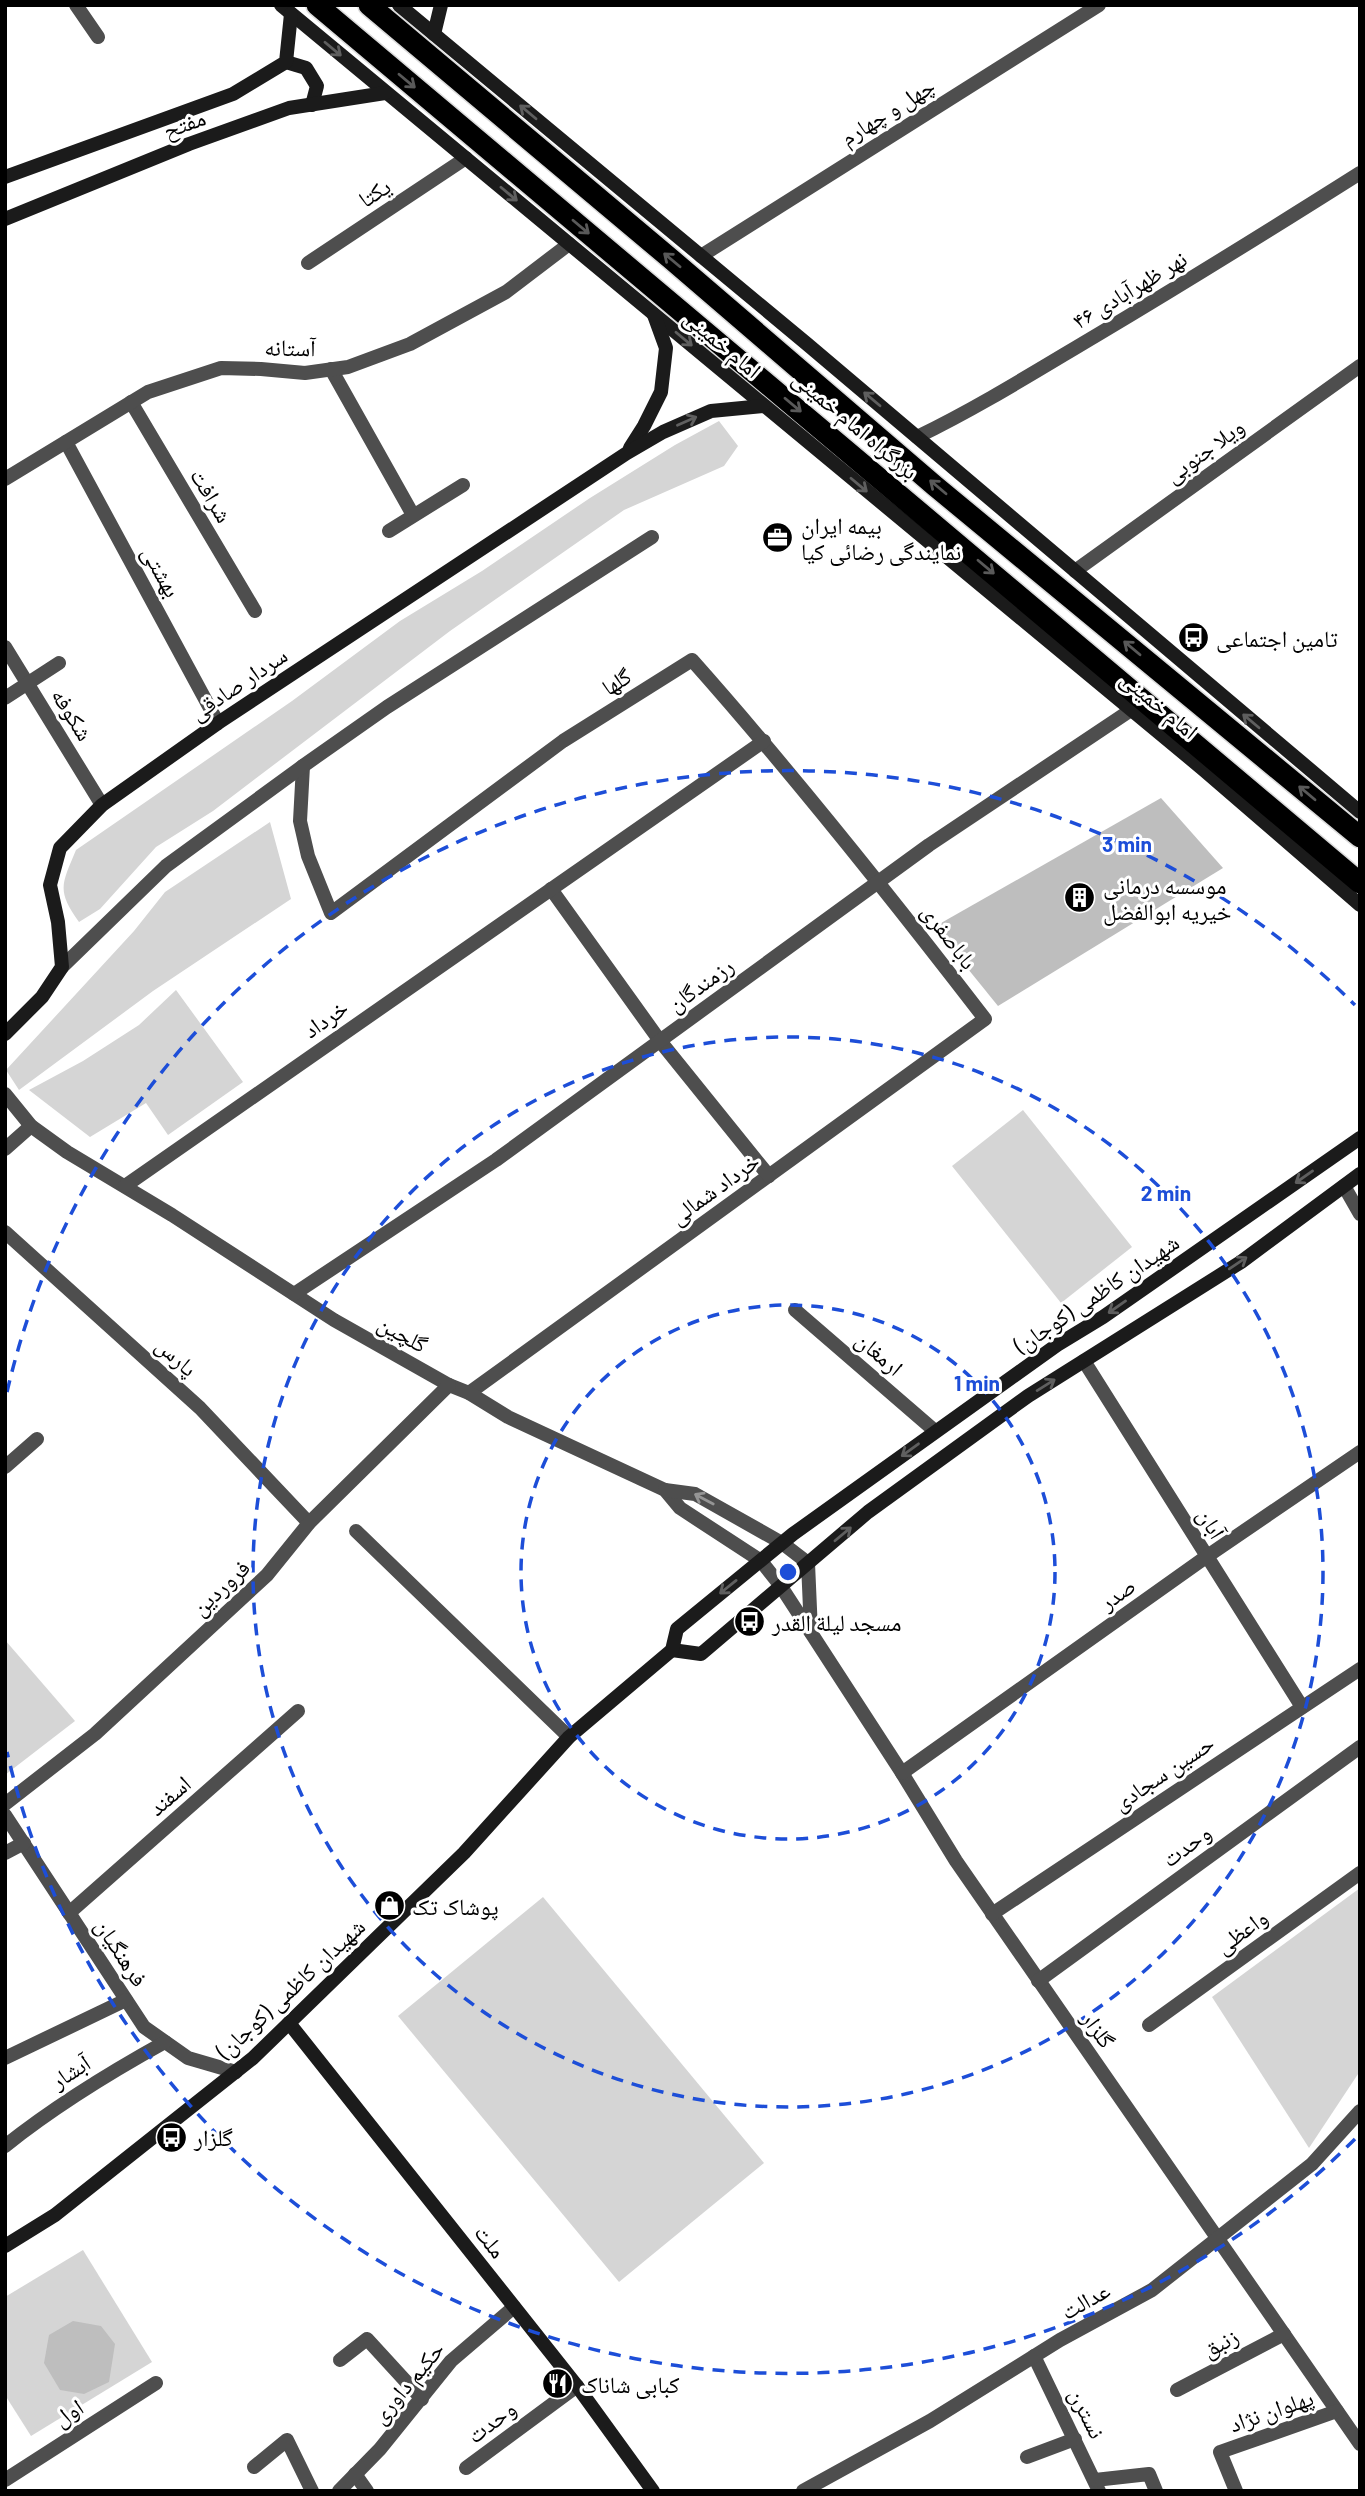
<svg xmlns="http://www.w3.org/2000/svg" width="1365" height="2496" font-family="Barlow,'Noto Naskh Arabic',sans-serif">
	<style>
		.green { fill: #d5d5d5 }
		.building { fill: #bebebe }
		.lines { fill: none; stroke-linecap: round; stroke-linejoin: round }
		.highway-casing { stroke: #dbdbdb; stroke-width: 24 }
		.street { stroke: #4e4e4e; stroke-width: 14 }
		.secondary { stroke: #1b1b1b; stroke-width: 14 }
		.highway { stroke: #000; stroke-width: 21 }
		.oneway { stroke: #5f5f5f }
		.oneway2 { stroke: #595959 }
		.oneway3 { stroke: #959595 }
		.ring { fill: none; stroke: #1d4ed8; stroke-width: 3.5; stroke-dasharray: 12 9 }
		.labels { text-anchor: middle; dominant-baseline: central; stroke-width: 6; stroke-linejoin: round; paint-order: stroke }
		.street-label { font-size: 23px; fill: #000; stroke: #fff }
		.poi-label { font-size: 23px; fill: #000; stroke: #fff; text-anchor: start }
		.centre { fill: #1d4ed8; stroke: #fff; stroke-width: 3.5 }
		.ring-label { font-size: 21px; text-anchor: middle; font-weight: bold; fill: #1d4ed8; stroke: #fff; stroke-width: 6; stroke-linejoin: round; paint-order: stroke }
	</style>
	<rect width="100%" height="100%" fill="#fff"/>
	<!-- green -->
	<g class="green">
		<path d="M719,421L738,446L724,466L624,510L450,631L213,811L156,847L100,909L79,922C56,890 62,884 76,850L292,701L400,621L482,571L590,498L675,445Z"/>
		<path d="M270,822L291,899L153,991L19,1090L6,1070L134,931L165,892Z"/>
		<path d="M176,990L243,1082L168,1135L146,1103L90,1137L29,1090L83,1061L139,1025Z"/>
		<path d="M1023,1110L1132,1247L1061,1303L952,1166Z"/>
		<path d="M5,1640L75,1721L5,1775Z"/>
		<path d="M1360,1888V2071L1309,2148L1212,1997Z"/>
		<path d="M543,1897L764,2163L619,2282L398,2016Z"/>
		<path d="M83,2250L152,2362L31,2436L5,2395V2297Z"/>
	</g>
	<!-- building -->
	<g class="building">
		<path d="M1161,798L1223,868L998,1006L934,927Z"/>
		<path d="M73,2321L101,2326L115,2344L109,2382L84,2394L60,2390L44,2363L49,2335Z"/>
	</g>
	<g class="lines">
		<defs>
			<g id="highway">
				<path d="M317,5L1360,883"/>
				<path d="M369,5L671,259L935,486L1360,837"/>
			</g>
		</defs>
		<!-- highway casing -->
		<use href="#highway" class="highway-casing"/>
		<!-- street -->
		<g class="street">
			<path d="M76,5L98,37"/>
			<path d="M701,256L1099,5"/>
			<path d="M308,263L466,158"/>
			<path d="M331,369L413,515"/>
			<path d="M131,402L255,611"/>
			<path d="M917,437C979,407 1038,370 1097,335C1186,282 1273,228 1360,173"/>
			<path d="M66,442L218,723"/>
			<path d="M5,479L148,392L221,368L261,369L305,373L348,367L410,344L506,292L569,244"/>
			<path d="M389,531L463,485"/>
			<path d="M1075,571L1360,366"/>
			<path d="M5,647L102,805"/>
			<path d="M5,698L59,663"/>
			<path d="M303,766L300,821L308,856L331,913L563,741L692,660C795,776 891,897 985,1019L469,1393"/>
			<path d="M551,889L660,1041L769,1176"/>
			<path d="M62,967L166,866L303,766L387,707L652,537"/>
			<path d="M5,1094L31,1126L67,1152L172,1215L334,1320L449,1385L469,1393L508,1417L665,1490L680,1508L761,1561L780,1585L902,1773L956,1861L1360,2444"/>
			<path d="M5,1149L31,1126"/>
			<path d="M125,1186L764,741"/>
			<path d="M1344,1186L1360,1214"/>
			<path d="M5,1232L200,1408L309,1523"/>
			<path d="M294,1294L496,1160L929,845L1131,710"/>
			<path d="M795,1310L935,1431"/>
			<path d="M1084,1361L1302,1707"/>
			<path d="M5,1467L37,1439"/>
			<path d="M665,1490L695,1494L782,1543L808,1563L811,1632"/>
			<path d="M356,1531L569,1737"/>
			<path d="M902,1773L1206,1557L1360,1452"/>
			<path d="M5,1804L95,1734L267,1575L309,1523L449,1385"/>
			<path d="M5,1815L144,2027L188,2058L236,2072"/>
			<path d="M5,1853L24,1843"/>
			<path d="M69,1913L298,1711"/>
			<path d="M992,1914L1360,1669"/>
			<path d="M1038,1981L1360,1747"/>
			<path d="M1149,2025L1360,1873"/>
			<path d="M5,2058L126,2000"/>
			<path d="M5,2146C55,2106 109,2073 165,2042"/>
			<path d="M1034,2356L1099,2491"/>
			<path d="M340,2360L367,2339L422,2399"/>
			<path d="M1177,2390L1284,2334"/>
			<path d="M1027,2457L1075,2439"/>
			<path d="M254,2467L287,2440L312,2491"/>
			<path d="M466,2468L577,2386"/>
			<path d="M355,2474L367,2491"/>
			<path d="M5,2480L156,2383"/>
			<path d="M1095,2480L1149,2474L1156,2491"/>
			<path d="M339,2491L380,2449L451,2361L514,2307"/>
			<path d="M803,2491L930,2421L1060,2340L1152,2290L1312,2164L1360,2111"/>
			<path d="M1236,2491L1220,2452L1337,2411"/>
		</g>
		<!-- secondary -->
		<g class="secondary">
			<path d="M281,5L1204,770L1360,905"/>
			<path d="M399,5L807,344L1360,812"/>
			<path d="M434,34L441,5"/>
			<path d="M286,62L306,68L317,86L312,105"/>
			<path d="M5,177L233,94L286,62L291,14"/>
			<path d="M5,219L189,144L289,108L385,93"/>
			<path d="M630,448L644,426L661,392L666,348L654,315"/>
			<path d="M5,1034L42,997L62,967L58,922L50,885L60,848L102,805L218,723L627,453L663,432L711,411L763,406"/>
			<path d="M672,1650L701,1654L868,1512L1028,1396L1241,1262L1360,1174"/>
			<path d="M289,2023L577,2386L653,2491"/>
			<path d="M5,2246L55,2215L253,2058L464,1853L569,1737L672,1650L677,1629L793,1534L1057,1345L1103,1317L1360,1138"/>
		</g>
		<!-- highway -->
		<use href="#highway" class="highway"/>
	</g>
	<!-- one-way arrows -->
	<defs><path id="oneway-shaft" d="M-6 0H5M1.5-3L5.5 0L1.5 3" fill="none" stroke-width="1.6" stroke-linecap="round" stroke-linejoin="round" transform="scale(1.75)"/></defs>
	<g class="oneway">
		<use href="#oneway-shaft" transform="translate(333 49) rotate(40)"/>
		<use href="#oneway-shaft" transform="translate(528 112) rotate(-140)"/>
		<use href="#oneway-shaft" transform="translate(509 194) rotate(40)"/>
		<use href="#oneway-shaft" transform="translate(684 339) rotate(40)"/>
		<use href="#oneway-shaft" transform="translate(872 399) rotate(-140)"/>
		<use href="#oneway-shaft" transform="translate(687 421) rotate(-24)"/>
		<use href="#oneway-shaft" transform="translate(859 485) rotate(40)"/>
		<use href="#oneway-shaft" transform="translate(1251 721) rotate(-140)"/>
		<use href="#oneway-shaft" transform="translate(1304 1177) rotate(145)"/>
		<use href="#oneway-shaft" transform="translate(1238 1263) rotate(-34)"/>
		<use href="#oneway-shaft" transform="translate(1117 1307) rotate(145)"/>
		<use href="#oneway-shaft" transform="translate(1046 1385) rotate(-32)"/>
		<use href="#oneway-shaft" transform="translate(910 1450) rotate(144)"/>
		<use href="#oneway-shaft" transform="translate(843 1534) rotate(-40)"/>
		<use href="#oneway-shaft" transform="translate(728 1587) rotate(141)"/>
	</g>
	<g class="oneway2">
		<use href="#oneway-shaft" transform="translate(407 81) rotate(40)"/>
		<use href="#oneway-shaft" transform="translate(581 227) rotate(40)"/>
		<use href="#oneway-shaft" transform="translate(672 260) rotate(-140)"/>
		<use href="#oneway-shaft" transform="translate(793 405) rotate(40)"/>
		<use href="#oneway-shaft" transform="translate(938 487) rotate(-140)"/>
		<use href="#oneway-shaft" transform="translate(986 567) rotate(40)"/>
		<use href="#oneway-shaft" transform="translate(1132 648) rotate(-140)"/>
		<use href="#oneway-shaft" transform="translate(1307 793) rotate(-140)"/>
	</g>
	<use class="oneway3" href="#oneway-shaft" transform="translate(704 1499) rotate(-152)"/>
	<!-- distance rings -->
	<g class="ring">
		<circle cx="788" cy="1572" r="267"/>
		<circle cx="788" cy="1572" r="535"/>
		<path d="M1355 2139A802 802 0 0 1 7 1752M7 1392A802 802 0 0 1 1355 1005"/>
	</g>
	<!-- icons -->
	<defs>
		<symbol id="office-disc" viewBox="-11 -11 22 22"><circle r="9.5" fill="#000" stroke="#fff"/><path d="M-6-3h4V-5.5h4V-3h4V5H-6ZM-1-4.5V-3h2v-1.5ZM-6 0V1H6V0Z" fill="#fff"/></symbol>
		<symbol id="bus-disc" viewBox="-11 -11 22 22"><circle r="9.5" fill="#000" stroke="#fff"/><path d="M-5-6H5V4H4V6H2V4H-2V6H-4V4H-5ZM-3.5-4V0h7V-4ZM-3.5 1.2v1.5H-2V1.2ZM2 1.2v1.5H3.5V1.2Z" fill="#fff"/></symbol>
		<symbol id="building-disc" viewBox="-11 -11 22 22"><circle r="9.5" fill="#000" stroke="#fff"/><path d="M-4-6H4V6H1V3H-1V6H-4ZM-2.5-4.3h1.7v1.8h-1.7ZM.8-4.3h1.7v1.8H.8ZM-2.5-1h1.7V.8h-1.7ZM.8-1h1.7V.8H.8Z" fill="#fff"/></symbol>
		<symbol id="shop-disc" viewBox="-11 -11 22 22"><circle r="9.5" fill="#000" stroke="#fff"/><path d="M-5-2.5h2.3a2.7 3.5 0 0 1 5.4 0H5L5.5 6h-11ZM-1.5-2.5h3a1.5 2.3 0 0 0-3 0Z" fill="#fff"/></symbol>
		<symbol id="restaurant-disc" viewBox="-11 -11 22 22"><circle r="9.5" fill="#000" stroke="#fff"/><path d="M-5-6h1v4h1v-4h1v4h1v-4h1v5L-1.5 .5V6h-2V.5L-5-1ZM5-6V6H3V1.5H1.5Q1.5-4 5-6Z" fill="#fff"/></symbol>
	</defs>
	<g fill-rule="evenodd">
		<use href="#office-disc" x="760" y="520" width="35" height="35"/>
		<use href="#bus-disc" x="1176" y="620" width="35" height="35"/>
		<use href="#building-disc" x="1062" y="880" width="35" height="35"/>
		<use href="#bus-disc" x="732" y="1604" width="35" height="35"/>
		<use href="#shop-disc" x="372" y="1888" width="35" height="35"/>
		<use href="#bus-disc" x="154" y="2120" width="35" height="35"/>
		<use href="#restaurant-disc" x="540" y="2366" width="35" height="35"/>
	</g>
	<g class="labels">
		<!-- street labels -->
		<g class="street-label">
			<text transform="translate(887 111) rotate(-32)">چهل و چهارم</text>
			<text transform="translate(184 123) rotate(-20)">مفتح</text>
			<text transform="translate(374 192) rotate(-33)">یکتا</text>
			<text transform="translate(1129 289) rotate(-31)">نهر ظهرآبادی ۴۶</text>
			<text transform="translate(723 343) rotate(40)">امام خمینی</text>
			<text transform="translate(290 347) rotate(1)">آستانه</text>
			<text transform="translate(856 424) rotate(40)">بزرگراه امام خمینی</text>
			<text transform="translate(1204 450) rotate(-36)">ویلا جنوبی</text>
			<text transform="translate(212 495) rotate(59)">شرافت</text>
			<text transform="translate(162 571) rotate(61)">بهشتی</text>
			<text transform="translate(616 681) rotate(-32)">گلها</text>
			<text transform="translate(238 683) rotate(-34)">سردار صادقی</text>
			<text transform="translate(1160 704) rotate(40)">امام خمینی</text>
			<text transform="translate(73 714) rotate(58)">شکوفه</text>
			<text transform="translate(950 936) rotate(53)">باباصفری</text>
			<text transform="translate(700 984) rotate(-36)">رزمندگان</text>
			<text transform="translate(325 1018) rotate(-35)">خرداد</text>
			<text transform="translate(714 1188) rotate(-36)">خرداد شمالی</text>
			<text transform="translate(1096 1293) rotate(-34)">شهیدان کاظمی (کوجان)</text>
			<text transform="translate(403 1333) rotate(29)">گلچین</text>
			<text transform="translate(880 1353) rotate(41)">ارمغان</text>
			<text transform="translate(177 1356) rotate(42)">پارس</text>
			<text transform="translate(1212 1523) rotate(59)">آبان</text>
			<text transform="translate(220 1587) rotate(-43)">فروردین</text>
			<text transform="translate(1117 1593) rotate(-35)">صدر</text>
			<text transform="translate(1163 1772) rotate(-34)">حسین سجادی</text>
			<text transform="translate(169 1795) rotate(-41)">اسفند</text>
			<text transform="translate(1186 1845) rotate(-36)">وحدت</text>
			<text transform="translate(1241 1931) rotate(-36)">واعظی</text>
			<text transform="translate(122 1952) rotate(57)">فرهنگیان</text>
			<text transform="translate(290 1988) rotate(-43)">شهیدان کاظمی (کوجان)</text>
			<text transform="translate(1099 2029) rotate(55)">گلزار</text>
			<text transform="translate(70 2071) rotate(-33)">آبشار</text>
			<text transform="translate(491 2241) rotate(52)">ملت</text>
			<text transform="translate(1085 2300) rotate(-29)">عدالت</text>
			<text transform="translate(1220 2342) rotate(-27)">زنبق</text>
			<text transform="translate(407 2382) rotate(-50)">حکیم داوری</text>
			<text transform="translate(1271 2410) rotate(-19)">پهلوان نژاد</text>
			<text transform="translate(68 2412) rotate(-33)">اول</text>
			<text transform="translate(1088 2413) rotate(64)">نسترن</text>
			<text transform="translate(491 2421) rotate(-37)">وحدت</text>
		</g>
		<!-- poi labels -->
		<g class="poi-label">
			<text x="801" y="525">بیمه ایران<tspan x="801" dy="26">نمایندگی رضائی کيا</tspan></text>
			<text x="1216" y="638">تامین اجتماعی</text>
			<text x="1103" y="885">موسسه درمانی<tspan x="1103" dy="26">خیریه ابوالفضل</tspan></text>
			<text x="772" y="1622">مسجد لیلة القدر</text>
			<text x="412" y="1906">پوشاک تک</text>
			<text x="194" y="2137">گلزار</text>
			<text x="581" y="2384">کبابی شاناک</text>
		</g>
	</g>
	<circle cx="788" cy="1572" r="10" class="centre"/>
	<g class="ring-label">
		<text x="1127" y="852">3 min</text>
		<text x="1166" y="1201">2 min</text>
		<text x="977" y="1391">1 min</text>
	</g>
	<!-- border -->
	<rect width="1365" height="2496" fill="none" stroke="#000000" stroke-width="14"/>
</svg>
